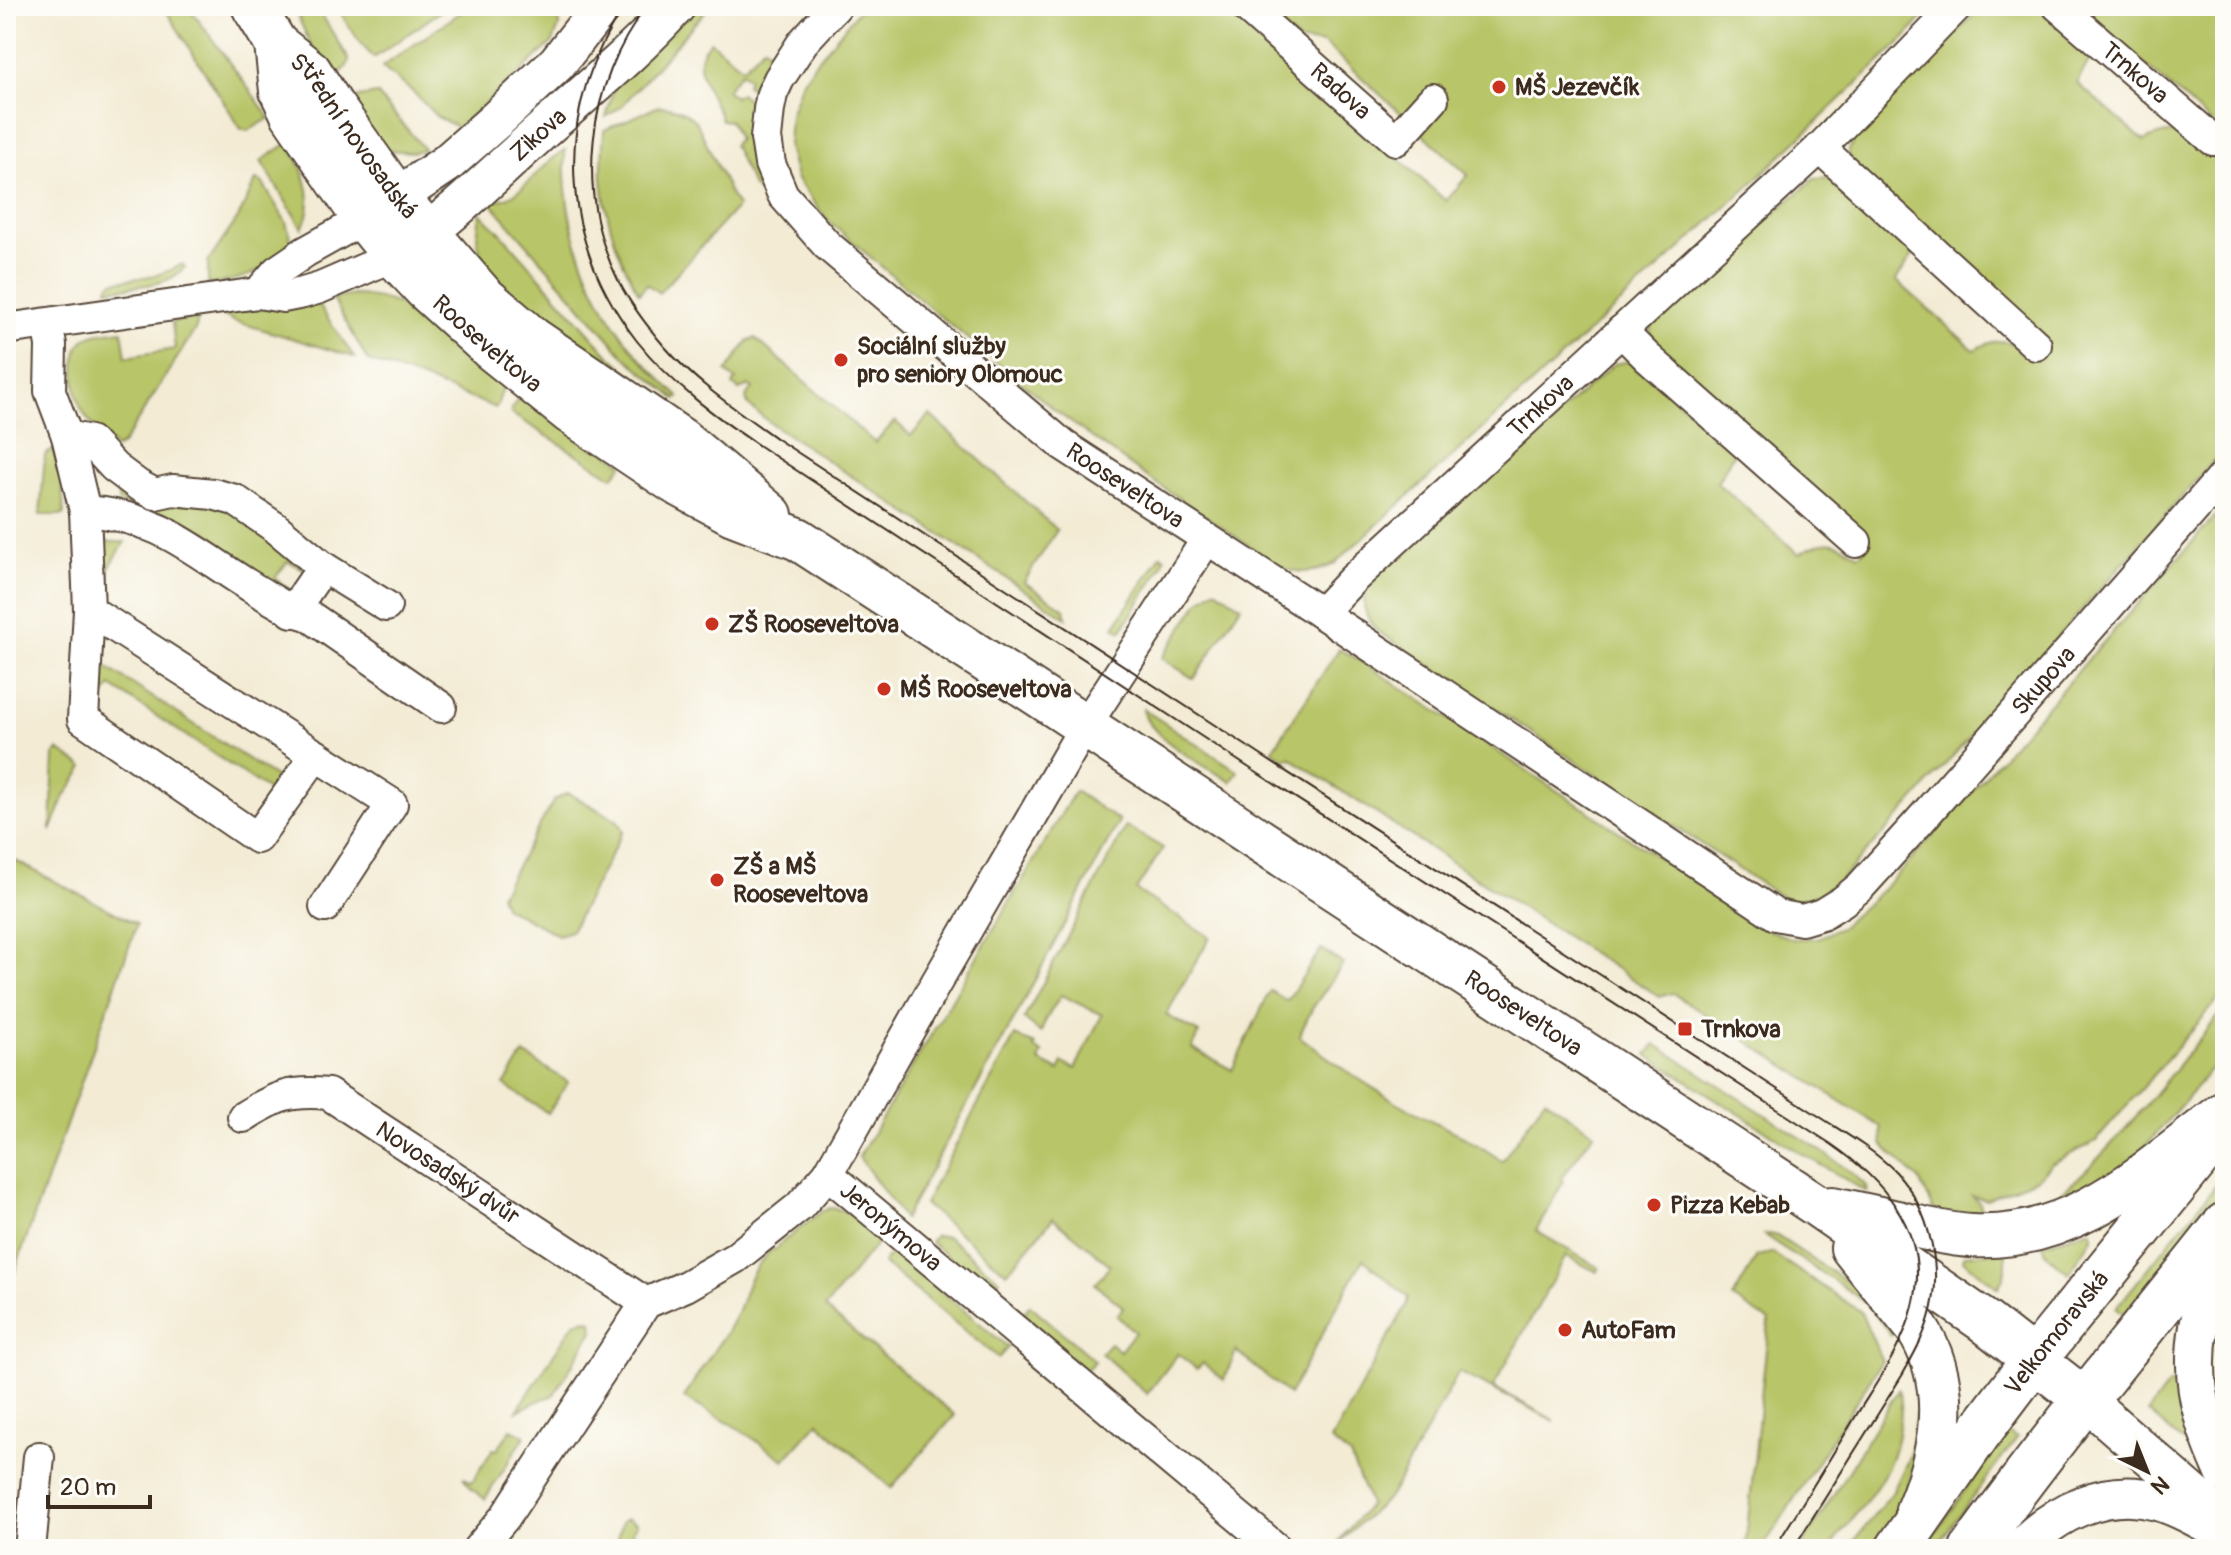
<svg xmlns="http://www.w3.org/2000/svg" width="2231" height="1555" font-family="Pangolin,sans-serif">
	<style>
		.green { fill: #b8c567; stroke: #7a7842; stroke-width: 2 }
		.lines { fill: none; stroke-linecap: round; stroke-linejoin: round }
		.minor-casing { stroke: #574739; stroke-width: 34 }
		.tertiary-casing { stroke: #574739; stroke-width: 42 }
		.secondary-casing { stroke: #574739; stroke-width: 46 }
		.primary-casing { stroke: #574739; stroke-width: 48 }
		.minor { stroke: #fff; stroke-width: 30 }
		.tertiary { stroke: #fff; stroke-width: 38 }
		.secondary { stroke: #fff; stroke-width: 42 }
		.primary { stroke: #fff; stroke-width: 44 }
		.tram { stroke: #3b2a1e; stroke-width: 2 }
		.poi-dot { fill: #c8321e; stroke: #fdfcf7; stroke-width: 3 }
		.labels { text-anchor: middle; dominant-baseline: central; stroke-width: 6; stroke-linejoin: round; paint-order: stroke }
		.street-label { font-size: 24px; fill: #3b2a1e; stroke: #fdfcf7 }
		.poi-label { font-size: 24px; font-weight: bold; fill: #3b2a1e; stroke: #fdfcf7; text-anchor: start }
	</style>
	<rect width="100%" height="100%" fill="#fdfcf7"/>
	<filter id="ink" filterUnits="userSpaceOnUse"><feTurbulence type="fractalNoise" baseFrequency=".0125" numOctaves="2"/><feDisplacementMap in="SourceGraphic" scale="16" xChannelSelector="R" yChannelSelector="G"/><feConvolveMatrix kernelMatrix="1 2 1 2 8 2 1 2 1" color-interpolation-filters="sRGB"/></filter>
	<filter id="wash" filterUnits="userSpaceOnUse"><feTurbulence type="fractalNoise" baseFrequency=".006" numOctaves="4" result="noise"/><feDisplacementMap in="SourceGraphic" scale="32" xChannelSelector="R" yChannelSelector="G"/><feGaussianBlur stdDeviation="1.8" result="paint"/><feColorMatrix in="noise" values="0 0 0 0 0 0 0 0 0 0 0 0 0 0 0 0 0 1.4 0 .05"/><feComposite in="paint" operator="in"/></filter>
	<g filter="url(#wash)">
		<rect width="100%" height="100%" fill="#f3ebd4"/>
		<!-- green -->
		<g class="green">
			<path d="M163,6H188L270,118L248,131L241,129Z"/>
			<path d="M293,6H316L349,59C348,71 337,75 327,80Z"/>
			<path d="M336,6H448L374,58L361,44Z"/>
			<path d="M470,6H557L559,26L553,42L459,128L437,117L414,93L382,67Z"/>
			<path d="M691,6H710L621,107L606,117L614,88Z"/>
			<path d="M862,6H1229L1446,201L1468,175L1324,43L1299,42L1259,6H1932L1907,36L1762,174L1334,564C1315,573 1302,574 1282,568L1137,470L1061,415L930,308L826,219L796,178L788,146L790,115L801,84L815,63Z"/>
			<path d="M1982,6H2047L2096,47L2077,83L2144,141C2170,126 2196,135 2225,137V448L1899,817L1828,893L1810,900H1791L1777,894L1376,630C1363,613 1360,602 1370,581L1614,364L1630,361L1736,449L1717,483L1799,554C1824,538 1834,539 1859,555L1871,541L1655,352C1645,329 1651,324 1666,307L1814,179L1833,178L1917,249L1896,280L1974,350C1990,341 2000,339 2018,344L1849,159V150L1854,140Z"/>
			<path d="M2078,6H2225V135Z"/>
			<path d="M710,41L743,68L764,46L771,54L755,92L746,84L749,79L741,72L726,90L735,97L740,93L752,103C747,135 749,169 766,199L753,187L733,145L738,139L730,121L722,120C715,103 698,78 700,58C701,51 706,47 710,41Z"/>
			<path d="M377,94L425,150L411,152L389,150L344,107L359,97Z"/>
			<path d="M659,106C675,107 686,111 697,123L731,196L738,206L659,293L647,284L639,293C618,258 606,220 602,180C601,164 603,146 604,130Z"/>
			<path d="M288,143C304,168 318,200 302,228L261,161Z"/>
			<path d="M565,150C562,225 588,294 635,352C648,368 664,382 679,397L676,399L625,357L490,202V199C494,199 499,200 503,199C521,196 545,160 565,150Z"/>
			<path d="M256,180L262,182L286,222L292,245C261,273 250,278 208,285V262L238,218Z"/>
			<path d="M480,213L498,230L609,355L667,406V413L512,298L483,265L477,238Z"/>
			<path d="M182,264L185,267C168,288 134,286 108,289L109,285L113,282C138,277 160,278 182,264Z"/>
			<path d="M352,295C413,295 461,343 506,380L496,408L409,374L368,361L333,299Z"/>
			<path d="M316,301L354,357L234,321L220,314Z"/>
			<path d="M198,318L196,328L122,445L116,448C86,420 74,411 75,368C75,358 76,345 85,339C95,332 110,332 122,330L126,357L175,349L172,322Z"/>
			<path d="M755,338L875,443L895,421L911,436L930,415L1057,530L1024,582L1065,609L1067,618L769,422L748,405L746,398L753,388L749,386L739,390L733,385L736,380L726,372L748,341Z"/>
			<path d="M522,392L623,464L613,477L512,414L511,410Z"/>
			<path d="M54,449L62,484L64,515H40L45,455Z"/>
			<path d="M119,484L224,507L312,573L288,561L275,578L293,593L288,600L118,501Z"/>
			<path d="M2225,505V992L2096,1141L2051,1164L2038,1178L1987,1199L1972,1196L1980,1203L1986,1223L1938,1217L1919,1180L1882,1144L1881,1127L1672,993L1660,997L1289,757L1287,760L1272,751L1339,649L1358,659L1768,930L1793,939L1818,938L1840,928L1882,890L1904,868Z"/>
			<path d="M102,542H125L109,568L110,597H105L97,589L95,546Z"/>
			<path d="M1161,555L1165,558L1161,568L1121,631L1114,627Z"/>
			<path d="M1216,589L1241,606L1194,679L1162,658L1201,600Z"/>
			<path d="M97,661L278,779L271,792L111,686L97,705Z"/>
			<path d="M1143,709L1238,771L1231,782C1206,766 1148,738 1143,709Z"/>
			<path d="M58,750L84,767L64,798L51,831L54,755Z"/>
			<path d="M1075,791L1119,821L1018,1012L904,1219L859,1157Z"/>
			<path d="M568,793L617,820L623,831L571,931L558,935L505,907L500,895L554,800Z"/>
			<path d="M1126,826L1163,848L1136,890L1210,937L1166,1015L1199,1033L1192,1048L1232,1070L1270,991L1287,1001L1321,949L1343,964L1312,1009L1299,1036C1329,1059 1360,1081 1393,1100C1429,1121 1468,1136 1502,1161L1545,1099L1594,1133L1561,1179L1563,1182L1536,1231L1599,1268L1597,1272L1566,1256L1493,1387L1555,1421L1459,1372L1390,1496L1332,1549L1370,1504L1350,1456L1331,1440L1406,1306L1408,1297L1363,1259L1289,1395L1236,1351L1224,1380L1203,1363L1197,1369L1178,1354L1147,1394L1101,1353L1110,1343L1120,1351L1135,1332L1117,1316L1123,1307L1095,1284L1110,1265L1053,1218L1007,1273L924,1204L1015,1036L1035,1045L1034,1048L1042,1053L1039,1061L1059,1071L1063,1063L1075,1069L1102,1015L1061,995C1054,1007 1044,1019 1041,1033L1024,1019Z"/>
			<path d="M6,856L137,924L6,1296Z"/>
			<path d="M2225,1009V1053L2142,1151L2109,1180L2044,1207C2116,1152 2166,1076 2225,1009Z"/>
			<path d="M1655,1044L1817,1148L1851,1172L1866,1186L1867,1192L1802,1154L1647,1055Z"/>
			<path d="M524,1054L568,1082L548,1113L504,1085Z"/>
			<path d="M2225,1174V1188L2125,1315L2116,1308Z"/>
			<path d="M830,1208C850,1208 866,1227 880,1239L825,1308L955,1415L891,1488L818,1422L784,1460L741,1430L684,1398L700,1371L728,1330L738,1311L749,1280L757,1266L771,1250L777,1249L780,1244L821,1212Z"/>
			<path d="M2090,1230L2092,1232V1238L2069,1273L2046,1254L2043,1244Z"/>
			<path d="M1769,1234L1777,1236L1874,1300L1897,1321L1891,1336L1867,1303L1764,1235Z"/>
			<path d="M935,1236L948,1237L1000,1280L990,1292L930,1242Z"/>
			<path d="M893,1251L1008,1347L998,1358L883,1263Z"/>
			<path d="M2005,1251C2008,1266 2005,1275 1998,1288L1963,1260L1964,1255Z"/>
			<path d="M1772,1253L1861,1312L1882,1361L1762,1549H1745L1769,1321L1733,1298L1757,1256Z"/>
			<path d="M1030,1305L1095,1361L1085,1371L1020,1317Z"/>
			<path d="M586,1319L592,1321L593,1331L553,1396L542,1399L517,1411L574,1323Z"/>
			<path d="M2183,1383L2195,1449L2192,1450L2148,1412L2169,1384Z"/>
			<path d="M1898,1390C1903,1402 1901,1414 1899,1427C1893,1481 1859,1506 1829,1549H1800Z"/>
			<path d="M1927,1406L1907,1492L1882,1535L1869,1549H1848L1892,1493L1907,1462L1911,1450L1916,1412Z"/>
			<path d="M511,1429L525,1436L485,1499L472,1489L463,1477L472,1482L493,1449L497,1450Z"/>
			<path d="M2007,1432L2017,1438L1934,1549H1923Z"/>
			<path d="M627,1519L637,1524L631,1535L637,1539L634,1543L647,1549H620L617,1539L622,1522Z"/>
		</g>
	</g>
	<g filter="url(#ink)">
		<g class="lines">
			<defs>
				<g id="minor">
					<path id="s1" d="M836,6L803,42L779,79L772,94L769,109L766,138L770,164L783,195L827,245L1063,445L1321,613L1776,915L1802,920L1822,914L1843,901L1860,887L1919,822L2225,474"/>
					<path id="s2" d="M1245,6L1396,140L1433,99"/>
					<path id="s3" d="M2058,6L2213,140"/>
					<path d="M1820,148L2036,345"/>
					<path d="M258,293L277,271L305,252L364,219"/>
					<path d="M47,324L51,345L50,391L67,436L85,511L89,610L83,719L257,838L316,755"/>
					<path d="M6,329L258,293L283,297L303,293L320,288L394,256"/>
					<path d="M1621,331L1647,357L1856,542"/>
					<path d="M67,436L90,441L114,467L138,485L155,494L173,490L213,494L235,500L276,528L323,567L386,606"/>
					<path d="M85,511C162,516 196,554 258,591C275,601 289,611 308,615L441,707"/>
					<path d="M89,610L392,804L325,907"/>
					<path d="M292,612L323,567"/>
					<path id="s4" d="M1321,613L1352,580L1820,148L1957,6"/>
					<path id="s5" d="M243,1117C275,1097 290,1090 328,1094L646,1303"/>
					<path id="s6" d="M828,1174L1277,1549"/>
					<path d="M30,1549L39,1457"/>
					<path d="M478,1549L505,1517L646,1303L686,1286L735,1258L799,1207L828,1174L936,983L1085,726L1207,539"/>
				</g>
				<g id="tertiary">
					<path d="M373,213L446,164L495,121L557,63L602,6"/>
					<path id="s7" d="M403,250C453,216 496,172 542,131C588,90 635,52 676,6"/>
					<path d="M2225,1243C2202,1297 2186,1356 2203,1414C2208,1435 2217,1454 2225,1473"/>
					<path d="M2084,1399L2215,1513"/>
					<path d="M2020,1549C2056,1512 2105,1486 2158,1501C2181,1507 2204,1522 2225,1533"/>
				</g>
				<g id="secondary">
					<path id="s8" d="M253,6L276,44L310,71L333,107L397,197L483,296L532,338L682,440L771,515"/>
					<path id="s9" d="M276,44L281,91L292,114L364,219L394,256L426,290L490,348L571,413L674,482L733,514L798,539L1032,691L1815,1204L1984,1321L2084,1399"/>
					<path d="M1833,1208C1857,1213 1881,1218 1905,1224C1927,1229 1949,1235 1971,1236C2074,1242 2147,1171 2224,1113"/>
					<path d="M1852,1248L1916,1327C1954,1384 1942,1451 1917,1510"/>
				</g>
				<g id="primary">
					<path id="s10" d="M1898,1549L1978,1434L2034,1360L2225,1124"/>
					<path d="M1972,1549C2052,1437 2140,1333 2225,1225"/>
				</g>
			</defs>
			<!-- minor casing -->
			<use href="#minor" class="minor-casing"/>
			<!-- tertiary casing -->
			<use href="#tertiary" class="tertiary-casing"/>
			<!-- secondary casing -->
			<use href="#secondary" class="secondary-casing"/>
			<!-- primary casing -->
			<use href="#primary" class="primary-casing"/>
			<!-- minor -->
			<use href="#minor" class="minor"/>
			<!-- tertiary -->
			<use href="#tertiary" class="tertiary"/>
			<!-- secondary -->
			<use href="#secondary" class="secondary"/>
			<!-- primary -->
			<use href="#primary" class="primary"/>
			<!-- tram -->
			<g class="tram">
				<path d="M624,6C553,113 558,239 637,341C672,385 720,420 767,451L1251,769L1831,1144C1886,1182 1931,1235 1913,1306C1903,1346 1878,1380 1857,1414C1830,1459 1802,1504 1774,1549"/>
				<path d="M647,6C587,83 574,194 619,282C631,305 647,326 664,346C696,383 738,411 777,439L1259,754L1831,1124C1853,1138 1877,1153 1896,1172C1930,1209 1944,1270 1929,1318C1923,1338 1913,1356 1903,1374L1793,1549"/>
			</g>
		</g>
	</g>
	<!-- markers -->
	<g class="poi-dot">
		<circle cx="1499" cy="87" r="8"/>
		<circle cx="841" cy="360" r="8"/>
		<circle cx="712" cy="624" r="8"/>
		<circle cx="884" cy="689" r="8"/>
		<circle cx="717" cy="880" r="8"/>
		<rect x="1677" y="1021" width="16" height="16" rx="4"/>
		<circle cx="1654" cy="1205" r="8"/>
		<circle cx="1565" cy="1330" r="8"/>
	</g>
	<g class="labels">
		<!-- street labels -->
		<g class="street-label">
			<text stroke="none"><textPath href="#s3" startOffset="102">Trnkova</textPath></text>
			<text stroke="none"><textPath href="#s2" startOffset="128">Radova</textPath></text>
			<text stroke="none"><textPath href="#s7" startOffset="178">Zikova</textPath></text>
			<text stroke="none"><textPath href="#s8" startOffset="166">Střední novosadská</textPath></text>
			<text stroke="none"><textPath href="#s9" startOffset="376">Rooseveltova</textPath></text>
			<text stroke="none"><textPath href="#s4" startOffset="302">Trnkova</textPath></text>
			<text stroke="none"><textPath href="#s1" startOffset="664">Rooseveltova</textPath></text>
			<text stroke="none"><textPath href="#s1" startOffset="1814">Skupova</textPath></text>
			<text stroke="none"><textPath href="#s9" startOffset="1612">Rooseveltova</textPath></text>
			<text stroke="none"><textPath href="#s5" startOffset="234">Novosadský dvůr</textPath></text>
			<text stroke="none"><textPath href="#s6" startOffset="82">Jeronýmova</textPath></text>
			<text stroke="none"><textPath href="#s10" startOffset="268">Velkomoravská</textPath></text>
		</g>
		<!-- poi labels -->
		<g class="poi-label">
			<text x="1515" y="87">MŠ Jezevčík</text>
			<text x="857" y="346">Sociální služby<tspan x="857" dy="28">pro seniory Olomouc</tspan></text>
			<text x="728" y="624">ZŠ Rooseveltova</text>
			<text x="900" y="689">MŠ Rooseveltova</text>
			<text x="733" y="866">ZŠ a MŠ<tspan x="733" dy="28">Rooseveltova</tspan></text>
			<text x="1701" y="1029">Trnkova</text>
			<text x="1670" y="1205">Pizza Kebab</text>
			<text x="1581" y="1330">AutoFam</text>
		</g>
	</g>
	<!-- margin -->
	<rect width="2231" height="1555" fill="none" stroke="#fdfcf7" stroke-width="32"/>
	<!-- north arrow -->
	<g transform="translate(2147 1471) rotate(137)" stroke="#fdfcf7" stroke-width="6" paint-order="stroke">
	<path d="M0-6L14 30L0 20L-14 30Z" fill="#3b2a1e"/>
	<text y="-12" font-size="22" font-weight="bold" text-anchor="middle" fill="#3b2a1e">N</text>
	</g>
	<!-- scale -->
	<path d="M48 1495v12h102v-12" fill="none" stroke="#3b2a1e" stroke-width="4"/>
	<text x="60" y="1495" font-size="24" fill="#3b2a1e" stroke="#fdfcf7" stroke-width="6" paint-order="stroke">20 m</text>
</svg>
